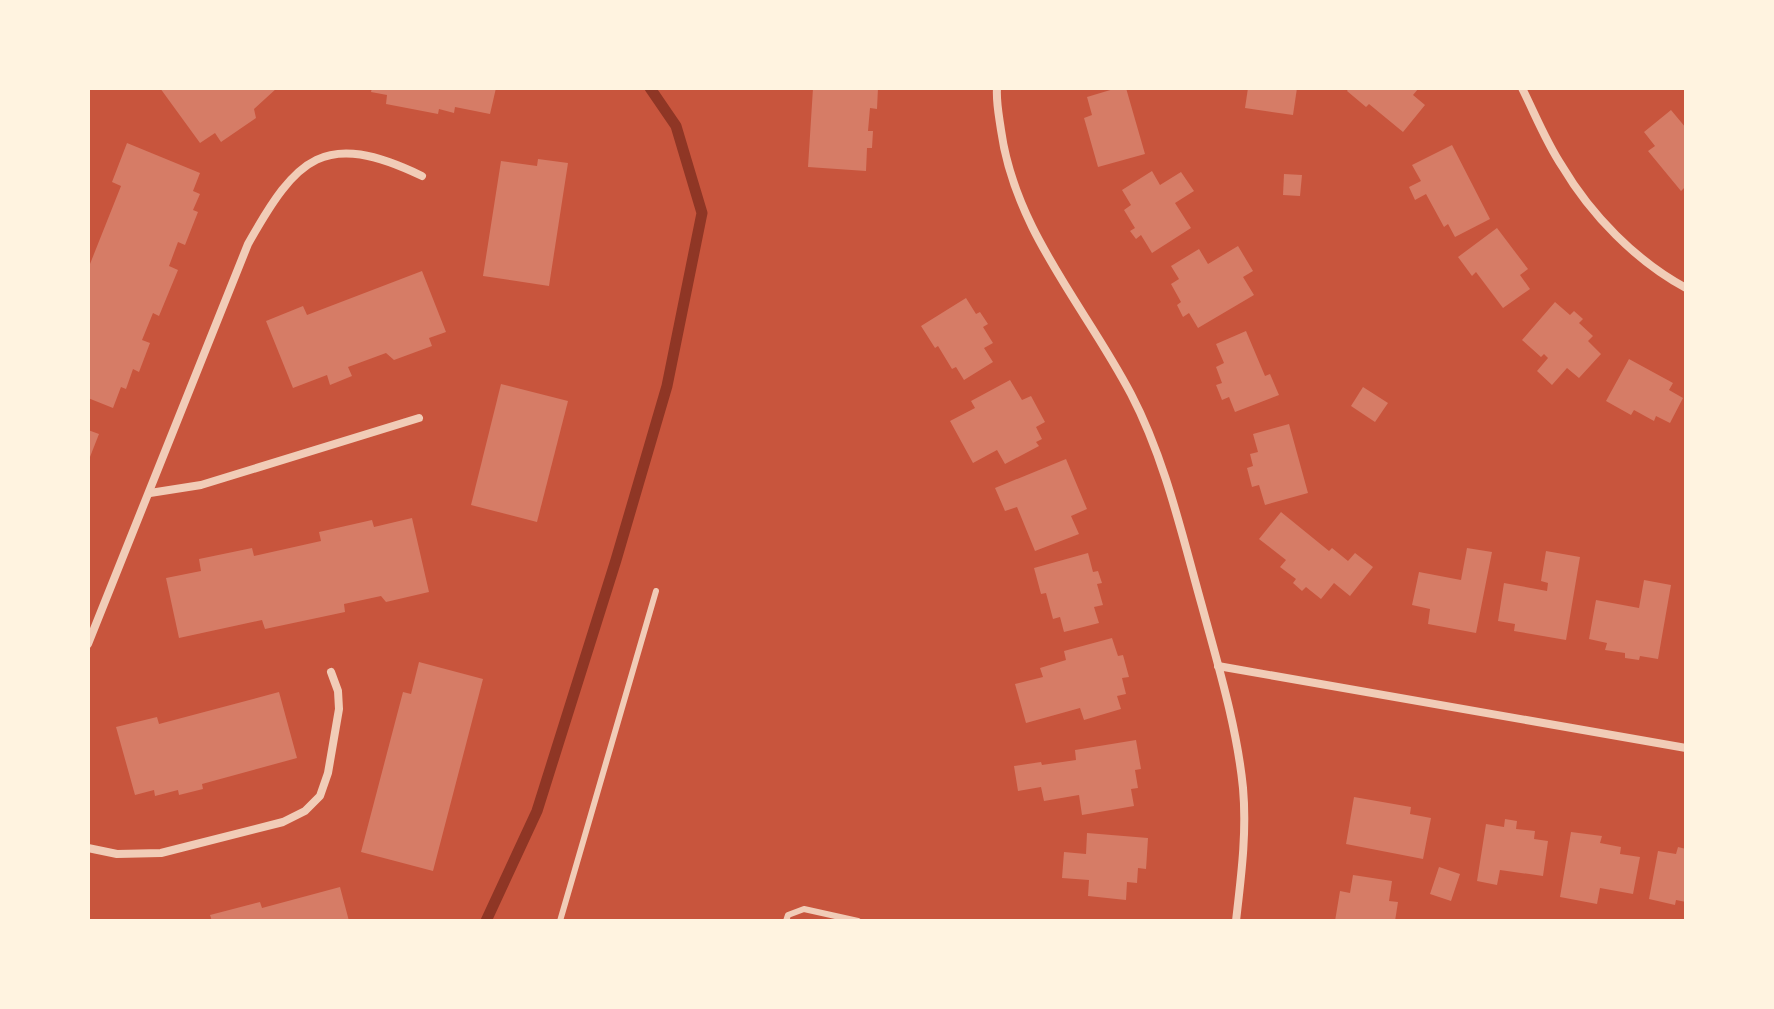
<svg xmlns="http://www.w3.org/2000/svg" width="1774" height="1009" font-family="Rubik,sans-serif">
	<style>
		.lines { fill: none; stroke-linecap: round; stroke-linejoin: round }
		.stream { stroke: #8f3625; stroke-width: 11 }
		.building { fill: #d67c66 }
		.service { stroke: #f1ccb7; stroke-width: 6 }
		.minor { stroke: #f1ccb7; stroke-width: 8 }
	</style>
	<rect width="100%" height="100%" fill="#c8553d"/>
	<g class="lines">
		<!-- stream -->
		<path class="stream" d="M486,921L537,811L616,560L667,386L702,213L676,126L650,88"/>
	</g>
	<!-- building -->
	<g class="building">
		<path d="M160,88H277L254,109L256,118L221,142L215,133L200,143Z"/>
		<path d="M372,88H496L490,114L455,107L454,113L439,109L438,114L386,104L387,95L371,92Z"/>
		<path d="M813,88H878L877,109L870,108L868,131H873L872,148H867L866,171L808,167Z"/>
		<path d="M1117,88H1126L1145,154L1098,167L1084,118L1092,115L1087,97Z"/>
		<path d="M1248,88H1297L1293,115L1245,108Z"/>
		<path d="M1349,88H1416L1418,89L1413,95L1425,105L1403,132L1369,104L1366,107L1347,91Z"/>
		<path d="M1671,110L1686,128V186L1681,191L1648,151L1655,146L1644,132Z"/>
		<path d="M127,143L200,173L193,191L200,194L193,210L198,212L185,245L178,242L169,266L178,270L159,316L153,313L142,340L150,343L139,372L133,369L126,389L121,387L113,408L88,398V269L121,186L112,182Z"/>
		<path d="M1452,145L1490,219L1455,237L1448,224L1444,227L1426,194L1415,200L1409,187L1421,181L1412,165Z"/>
		<path d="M538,159L568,163L549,286L483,276L501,161L537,166Z"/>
		<path d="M1152,171L1160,185L1181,172L1194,191L1175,203L1191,228L1152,253L1141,235L1136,239L1130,231L1135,228L1124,210L1131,205L1122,190Z"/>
		<path d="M1284,174L1302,175L1300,196L1283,195Z"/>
		<path d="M1497,228L1528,269L1520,275L1530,289L1503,308L1476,272L1472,276L1458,257Z"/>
		<path d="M1238,246L1253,271L1243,277L1254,295L1198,328L1189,313L1183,317L1177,305L1181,302L1171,284L1179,279L1171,266L1199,249L1208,264Z"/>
		<path d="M422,271L446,332L429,338L432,346L394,360L386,353L348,367L352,376L330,385L327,375L293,388L266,321L303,306L307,315Z"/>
		<path d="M966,298L976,314L980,312L988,324L983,327L993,343L984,348L993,362L964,380L956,367L952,369L938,346L935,348L921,326Z"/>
		<path d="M1555,302L1570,315L1574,311L1583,319L1579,323L1593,336L1588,341L1601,354L1579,378L1567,368L1552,385L1537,371L1548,358L1544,354L1541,357L1522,340Z"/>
		<path d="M1246,331L1265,376L1270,374L1279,395L1235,412L1229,397L1222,400L1216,385L1222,383L1216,367L1224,363L1216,344Z"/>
		<path d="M1629,359L1673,383L1669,390L1683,398L1670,423L1656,416L1654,421L1634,410L1631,415L1606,401Z"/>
		<path d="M1010,380L1022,400L1031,396L1045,422L1036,427L1042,439L1036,442L1039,446L1005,464L997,450L973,463L950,421L975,408L971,401Z"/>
		<path d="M501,384L568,401L537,522L471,505Z"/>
		<path d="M1363,387L1388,403L1375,422L1351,406Z"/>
		<path d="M1289,424L1308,493L1265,505L1259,485L1252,487L1247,468L1253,466L1250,454L1258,452L1253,434Z"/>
		<path d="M88,430L99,434L88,462Z"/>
		<path d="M1066,459L1087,509L1071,516L1079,534L1035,551L1017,507L1005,511L995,488Z"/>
		<path d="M1281,512L1329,551L1332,548L1348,561L1355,553L1373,567L1350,596L1334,583L1321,599L1306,587L1302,591L1293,583L1296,579L1280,567L1286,560L1259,539Z"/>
		<path d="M412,518L429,592L386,602L381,596L344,604L345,612L265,629L262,620L179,638L166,578L201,571L199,559L252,548L254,556L321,541L319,532L372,520L374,527Z"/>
		<path d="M1467,548L1492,552L1476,633L1428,624L1430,609L1412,605L1419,572L1461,580Z"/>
		<path d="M1546,551L1580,557L1566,640L1514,631L1515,624L1498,621L1504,583L1547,591L1548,583L1541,581Z"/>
		<path d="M1088,553L1093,572L1098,571L1102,583L1097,584L1103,605L1094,607L1099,623L1064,632L1060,617L1053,619L1046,593L1041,594L1034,568Z"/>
		<path d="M1644,580L1671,585L1658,659L1640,656L1639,660L1625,658V653L1605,650L1607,643L1589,639L1596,600L1639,608Z"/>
		<path d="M1112,638L1118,656L1123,655L1129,677L1122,678L1126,694L1117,696L1121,709L1084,720L1080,708L1026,723L1015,684L1043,677L1040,668L1066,660L1064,651Z"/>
		<path d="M419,662L483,679L433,871L361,852L403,692L411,694Z"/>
		<path d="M279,692L297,758L202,784L203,789L179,795L178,790L155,796L154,790L135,795L116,727L157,717L159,724Z"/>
		<path d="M1136,740L1141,769L1135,770L1138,788L1131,789L1134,806L1082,815L1079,795L1044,801L1041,787L1018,791L1014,766L1041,762L1042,765L1076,760L1075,750Z"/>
		<path d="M1354,797L1411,807L1410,814L1431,818L1423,859L1346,844Z"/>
		<path d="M1505,819L1517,821L1516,829L1535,831L1534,839L1548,841L1543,876L1500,870L1497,885L1477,881L1486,824L1504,827Z"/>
		<path d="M1571,832L1602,836L1600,843L1621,847L1620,854L1640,857L1633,894L1600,888L1597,904L1560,897Z"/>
		<path d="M1087,833L1148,838L1146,869L1138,868L1137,883L1127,882L1126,900L1088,896L1089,880L1062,878L1064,852L1086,854Z"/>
		<path d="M1678,847L1686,849V902L1676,900L1675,905L1649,899L1658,851L1676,854Z"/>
		<path d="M1439,867L1460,874L1451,901L1430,894Z"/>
		<path d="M1353,875L1392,881L1389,901L1398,902L1395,921H1335L1340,891L1350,893Z"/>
		<path d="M340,887L349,921H212L210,915L260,902L262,908Z"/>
	</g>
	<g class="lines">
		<!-- service -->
		<g class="service">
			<path d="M560,921L656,591"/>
			<path d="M786,921L788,915L804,909L858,921"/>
		</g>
		<!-- minor -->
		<g class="minor">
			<path d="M997,88C996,102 999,116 1001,130C1015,231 1085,306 1131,394C1165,459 1182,535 1202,606C1218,665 1237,727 1243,788C1247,833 1241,877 1236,921"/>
			<path d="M1522,88C1535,114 1546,142 1562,166C1591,215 1636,261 1686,288"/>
			<path d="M150,493L201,485L419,418"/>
			<path d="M88,644L248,244C297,157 324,129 422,176"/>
			<path d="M1218,666L1686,748"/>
			<path d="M88,848L117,854L161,853L283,822L305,811L320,796L328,773L339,709L338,691L331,672"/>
		</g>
	</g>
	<!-- border -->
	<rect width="1774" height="1009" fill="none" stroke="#fff3e0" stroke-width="180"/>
</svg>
